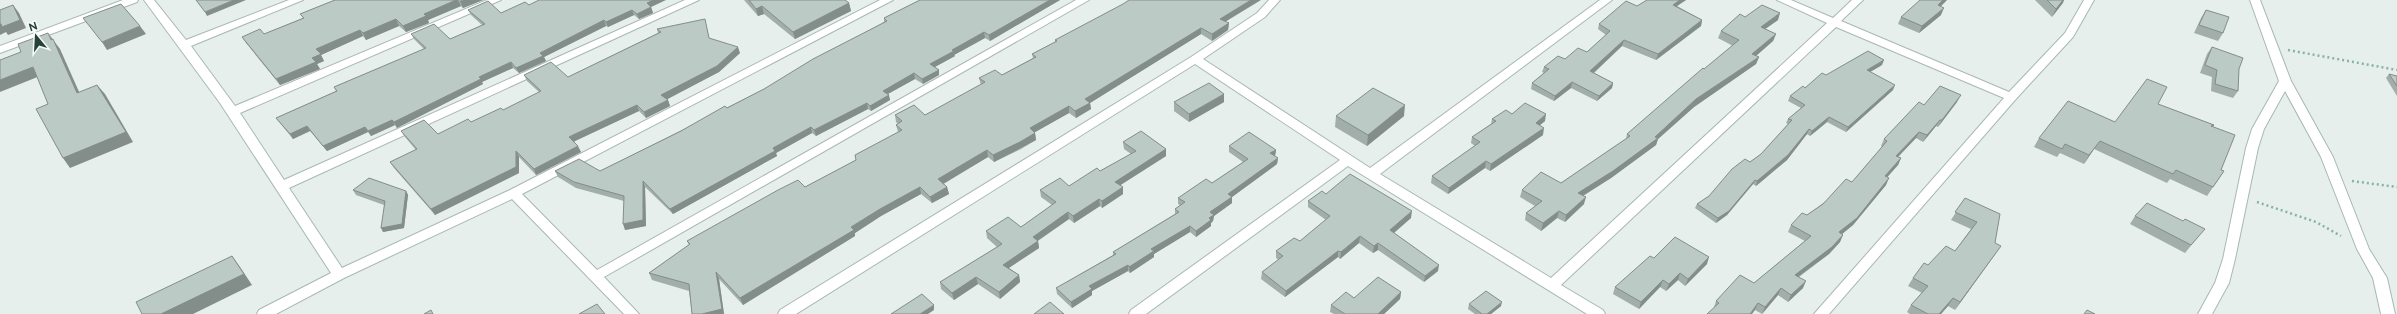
<svg xmlns="http://www.w3.org/2000/svg" width="2397" height="314" font-family="Raleway,sans-serif">
	<style>
		.lines { fill: none; stroke-linecap: round; stroke-linejoin: round }
		.minor-casing { stroke: #a8b8b2; stroke-width: 2 }
		.path { stroke: #86b3a5; stroke-width: 2.5; stroke-dasharray: 2 3; stroke-linecap: butt }
		.minor { fill: #fff; fill-rule: evenodd }
		.wall { fill: #a1aea9 }
		.shaded-wall { fill: #838d89 }
		.building { fill: #bbcac4; stroke: #838d89 }
	</style>
	<rect width="100%" height="100%" fill="#e6efeb"/>
	<g class="lines">
		<defs>
			<g id="minor">
				<path d="M123,0H138L137,2L0,53V46Z"/>
				<path d="M144,0H154L186,40L289,0H303L191,46L235,106L487,0H501L240,113L284,180L685,0H699L289,188L342,268L510,190L880,0H893L522,194L597,270L1076,0H1089L604,277L639,314H624L512,199L344,278L276,314H257L259,310L331,273L220,103Z"/>
				<path d="M1269,0H1280L1265,17L1203,59L1370,168L1600,0H1612L1380,174L1551,278L1827,23L1777,0H1791L1833,18L1852,0H1863L1841,21L2009,92L2065,33L2084,0H2094L2073,37L2015,100L1829,314H1814L2004,98L1836,27L1561,285L1603,310L1605,314H1587L1348,166L1146,314H1129L1131,310L1340,160L1195,64L796,314H778L780,310L1191,57L1257,13Z"/>
				<path d="M2250,0H2260L2291,81L2333,157L2369,249L2387,278L2395,314H2381L2373,278L2357,249L2321,157L2285,91L2264,129L2258,148L2235,259L2229,283L2212,314H2198L2215,283L2223,259L2246,148L2252,129L2279,81Z"/>
			</g>
		</defs>
		<!-- minor casing -->
		<use href="#minor" class="minor-casing"/>
		<!-- path -->
		<g class="path">
			<path d="M2288,50L2397,70"/>
			<path d="M2352,181L2397,187"/>
			<path d="M2257,202L2316,222L2341,236"/>
		</g>
		<!-- minor -->
		<use href="#minor" class="minor"/>
	</g>
	<!-- wall -->
	<g class="wall">
		<path d="M335,0H483L463,8L461,6L428,20L429,23L406,32L399,26L366,40L363,36L321,55L324,61L317,64L320,69L280,85L246,43L242,37L264,34L303,18L300,14Z"/>
		<path d="M744,0H845L849,3L851,11L795,39L764,14L758,16Z"/>
		<path d="M920,0H1060L990,41L985,38L954,55L955,56L935,67L939,70V75L923,84L915,79L888,94L890,100L871,111L868,109L816,136L812,133L776,153L777,156L673,214L645,187L646,226L625,230L624,201L576,188L558,177L555,171H600L764,89L884,22V18Z"/>
		<path d="M1647,0H1686L1677,6L1702,20L1701,26L1656,60L1622,46L1594,73L1613,83L1612,88L1597,101L1571,88L1554,101L1531,89L1532,83L1544,73L1542,72L1544,67L1587,52L1606,35L1598,29L1599,24L1637,6Z"/>
		<path d="M1947,0L1941,6V15L1919,33L1898,24L1901,17Z"/>
		<path d="M2035,0H2064L2052,17Z"/>
		<path d="M529,5L651,7L653,13L639,19L634,15L608,27L606,26L544,57L546,61L519,73L513,68L482,82L483,84L397,128L395,125L371,136L368,132L327,151L310,131L293,139L280,123L276,118L336,91L334,87L424,49L414,39L411,34L450,39L482,25L471,15L468,10L501,13Z"/>
		<path d="M2206,10L2223,33L2218,41L2194,33L2201,18Z"/>
		<path d="M1745,17L1778,20L1765,29L1776,34L1773,41L1756,56L1759,57L1756,64L1694,107L1658,139L1656,145L1611,178L1583,196L1584,204L1565,222L1557,218L1541,231L1525,220L1526,213L1535,206L1520,197L1522,190L1561,183L1626,139L1627,134L1733,46L1718,38L1721,31Z"/>
		<path d="M1226,22L1229,23L1228,30L1212,41L1201,34L1090,103L1091,109L1076,118L1069,113L1035,132V133L1036,140L1021,149L994,162L988,157L943,183L947,187L949,194L932,203L921,194L881,216L855,233V236L743,305L719,279L724,314H692L689,291L652,280L649,273L689,245L687,241L805,187L856,160L898,132L896,125L898,124L896,122L895,115H925L981,85L979,78L1002,75L1033,58L1032,54L1055,42V40Z"/>
		<path d="M706,24L709,38L740,53L719,72L666,99L668,100L670,106L646,118L639,111L575,141L574,142L581,152L536,175L519,157V173L435,215L394,168L390,162L416,150L405,137L401,131L438,134L471,122L503,110L539,92L527,81L524,75L568,77L658,33L657,29Z"/>
		<path d="M2212,47L2239,69L2238,91L2233,98L2211,91L2212,77L2200,73L2207,54Z"/>
		<path d="M1882,65L1870,72L1893,90L1846,132L1827,122L1810,136L1807,134L1787,160L1756,186L1753,184L1727,215L1716,223L1695,208L1697,204L1709,196L1750,162L1761,154L1788,124L1786,123L1788,119L1801,108L1788,101L1790,96L1826,75Z"/>
		<path d="M2389,74L2397,76V96L2386,78Z"/>
		<path d="M1174,102H1224L1189,122L1174,111Z"/>
		<path d="M1957,102L1938,127L1936,126L1923,142L1916,138L1898,157L1901,158L1898,165L1887,177L1886,185L1853,225L1842,234L1840,242L1829,254L1799,277L1803,288L1788,302L1778,295L1762,314L1755,310L1714,307L1716,301L1754,283L1805,241L1788,232L1791,225L1807,215L1852,182L1882,147L1881,146L1884,139L1924,105Z"/>
		<path d="M2158,104L2214,125L2213,127L2221,170L2224,171L2207,196L2170,179L2167,183L2094,149L2084,164L2060,153L2057,157L2034,147L2039,138L2115,122Z"/>
		<path d="M1512,114L1545,121L1539,126L1543,135L1490,171L1485,168L1448,194L1431,183L1432,176L1475,146L1471,143L1472,137L1491,124L1492,119Z"/>
		<path d="M1336,116H1404L1367,146L1335,127Z"/>
		<path d="M1123,142L1166,149V156L1120,185L1123,194L1102,208L1100,206L1074,223L1069,219L1038,241L1039,248L1009,268L1019,275L1020,282L1000,299L978,284L954,300L941,289L940,282L997,247L987,238L986,231L1021,227L1052,205L1041,197L1040,190L1069,186L1100,171L1131,154L1124,149Z"/>
		<path d="M1229,146L1276,150L1275,156L1278,158L1277,164L1232,197V203L1214,216L1213,221L1211,223V226L1196,237L1190,232L1154,254V257L1130,273L1128,271L1092,291V295L1072,308L1057,294L1056,288L1113,255V252L1175,214V209L1180,205L1178,204V198L1212,183L1243,162L1229,152Z"/>
		<path d="M353,190L406,191L408,195L404,228L383,232L384,205L356,195Z"/>
		<path d="M1326,194L1411,218L1394,233L1438,271L1424,282L1378,250L1373,253L1359,243L1340,259L1338,257L1285,297L1261,279L1262,272L1279,260L1276,258V251L1300,241L1326,220L1308,207V201Z"/>
		<path d="M1965,198L1995,243L1996,253L1955,310L1948,306L1941,314H1910L1907,312L1911,305L1922,293L1908,286L1913,278L1928,265L1955,251L1971,229L1951,220Z"/>
		<path d="M2135,216L2198,237L2185,253L2130,224Z"/>
		<path d="M1654,258L1707,264L1685,286L1678,280L1666,291L1660,287L1639,309L1613,294L1615,287Z"/>
		<path d="M1401,292L1400,299L1384,314H1334L1330,312L1331,305L1354,298Z"/>
		<path d="M1469,304L1501,306L1491,314H1475L1468,309Z"/>
	</g>
	<!-- shaded-wall -->
	<g class="shaded-wall">
		<path d="M234,0H246L207,16L205,12Z"/>
		<path d="M456,0H458L461,6L428,20L429,23L406,32L403,26L424,14Z"/>
		<path d="M464,0H483L463,8L460,1Z"/>
		<path d="M653,0H666L649,8L647,3Z"/>
		<path d="M1050,0H1060L990,41L989,35Z"/>
		<path d="M1251,0H1261L1220,25V19Z"/>
		<path d="M1680,0H1686L1671,10L1673,5Z"/>
		<path d="M1943,0H1947L1935,12L1938,5Z"/>
		<path d="M2063,0H2064L2063,3L2052,17L2056,9Z"/>
		<path d="M849,3L851,11L795,39L793,32Z"/>
		<path d="M13,5L19,13L26,28L8,35L6,32L0,35V24Z"/>
		<path d="M762,6L764,14L758,16L756,9Z"/>
		<path d="M651,7L653,13L639,19L637,14Z"/>
		<path d="M1944,8L1941,15L1919,33L1922,26Z"/>
		<path d="M632,10L634,15L608,27L606,22Z"/>
		<path d="M1780,13L1778,20L1758,34L1761,27Z"/>
		<path d="M396,19L399,26L366,40L363,33Z"/>
		<path d="M604,20L606,26L544,57L546,61L519,73L516,68L540,53Z"/>
		<path d="M1702,20L1701,26L1656,60L1658,54Z"/>
		<path d="M1229,23L1228,30L1212,41V34Z"/>
		<path d="M140,26L146,34L107,50L102,42Z"/>
		<path d="M1201,28V34L1090,103L1091,109L1076,118L1075,111L1085,99Z"/>
		<path d="M360,30L363,36L321,55L324,61L317,64L320,69L280,85L276,79L312,58L316,49Z"/>
		<path d="M984,32L985,38L954,55L955,56L931,69L930,64L952,50Z"/>
		<path d="M48,33L60,49L84,103L77,93Z"/>
		<path d="M1776,34L1773,41L1750,61L1752,54Z"/>
		<path d="M1624,40L1622,46L1589,77L1590,71Z"/>
		<path d="M738,47L740,53L719,72L664,101L661,95Z"/>
		<path d="M1759,57L1756,64L1694,107L1658,139L1656,145L1611,178L1576,200L1578,193L1655,137L1696,99Z"/>
		<path d="M1884,60L1882,65L1865,75L1867,70Z"/>
		<path d="M511,62L513,68L482,82L483,84L397,128L394,122L479,77Z"/>
		<path d="M33,67L40,76L0,92V80Z"/>
		<path d="M939,70V75L923,84L922,79Z"/>
		<path d="M914,73L915,79L884,96L883,91Z"/>
		<path d="M1572,82L1571,88L1554,101L1555,96Z"/>
		<path d="M1613,83L1612,88L1597,101L1599,96Z"/>
		<path d="M97,85L105,94L133,142L70,168L63,158Z"/>
		<path d="M1895,85L1893,90L1846,132L1848,127Z"/>
		<path d="M1224,94V102L1189,122V114Z"/>
		<path d="M889,95L890,100L871,111L870,106Z"/>
		<path d="M1961,95L1957,102L1938,127L1942,120Z"/>
		<path d="M668,100L670,106L646,118L644,112Z"/>
		<path d="M867,103L868,109L816,136L814,130Z"/>
		<path d="M637,105L639,111L575,141L572,144L569,137L573,135Z"/>
		<path d="M1405,105L1404,116L1367,146L1368,135Z"/>
		<path d="M1069,106V113L1030,135V128Z"/>
		<path d="M1546,114L1545,121L1534,130L1536,123Z"/>
		<path d="M1829,117L1827,122L1810,136L1812,131Z"/>
		<path d="M392,120L395,125L371,136L368,131Z"/>
		<path d="M1940,120L1936,126L1923,142L1927,135Z"/>
		<path d="M307,126L310,131L293,139L290,134Z"/>
		<path d="M365,127L368,132L327,151L323,146Z"/>
		<path d="M811,127L812,133L776,153L777,156L673,214L670,209L773,148Z"/>
		<path d="M1544,128L1543,135L1490,171L1491,164Z"/>
		<path d="M1809,129L1807,134L1787,160L1756,186L1757,181Z"/>
		<path d="M1919,132L1916,138L1893,162L1896,156Z"/>
		<path d="M1035,133L1036,140L994,162L993,155Z"/>
		<path d="M2100,141L2094,149L2084,164L2089,155Z"/>
		<path d="M578,146L581,152L536,175L534,169Z"/>
		<path d="M1166,149V156L1116,188L1115,182Z"/>
		<path d="M987,150L988,157L940,186L938,179Z"/>
		<path d="M1276,150L1275,156L1269,159L1270,153Z"/>
		<path d="M516,151L519,157V173L435,215L431,209Z"/>
		<path d="M1278,158L1277,164L1232,197V203L1214,216L1213,221L1211,223V226L1196,237V231L1210,212L1228,194Z"/>
		<path d="M1901,158L1898,165L1882,183L1885,176Z"/>
		<path d="M1486,161L1485,168L1448,194L1449,188Z"/>
		<path d="M1889,178L1886,185L1853,225L1836,239L1839,232Z"/>
		<path d="M1755,180L1753,184L1727,215L1716,223L1718,218Z"/>
		<path d="M643,181L645,187L646,226L625,230L623,224Z"/>
		<path d="M920,187L921,194L881,216L855,233V236L743,305L740,298L880,209Z"/>
		<path d="M947,187L949,194L932,203L930,197Z"/>
		<path d="M1123,187V194L1102,208V201Z"/>
		<path d="M406,191L408,195L404,228L383,232L381,228Z"/>
		<path d="M1586,197L1584,204L1565,222L1566,215Z"/>
		<path d="M1099,199L1100,206L1074,223L1073,216Z"/>
		<path d="M1412,211L1411,218L1389,237L1390,230Z"/>
		<path d="M1559,211L1557,218L1541,231L1543,223Z"/>
		<path d="M1068,212L1069,219L1034,243L1033,237Z"/>
		<path d="M1190,226V232L1154,254V257L1130,273L1129,267L1151,249Z"/>
		<path d="M1843,235L1840,242L1829,254L1792,281L1795,275Z"/>
		<path d="M1360,236L1359,243L1340,259L1341,252Z"/>
		<path d="M1038,241L1039,248L1004,271L1003,265Z"/>
		<path d="M1378,243V250L1373,253L1374,246Z"/>
		<path d="M2001,246L1996,253L1955,310L1960,302Z"/>
		<path d="M1338,251V257L1285,297L1286,291Z"/>
		<path d="M232,256L240,267L252,285L193,314H161Z"/>
		<path d="M1709,257L1707,264L1685,286L1688,279Z"/>
		<path d="M1128,265V271L1092,291V295L1072,308L1071,302L1089,286Z"/>
		<path d="M1439,265L1438,271L1424,282L1425,276Z"/>
		<path d="M716,272L719,279L724,314H702Z"/>
		<path d="M1680,273L1678,280L1666,291L1669,284Z"/>
		<path d="M1019,275L1020,282L1000,299L999,292Z"/>
		<path d="M976,277L978,284L954,300L952,293Z"/>
		<path d="M1663,280L1660,287L1639,309L1641,302Z"/>
		<path d="M1806,281L1803,288L1788,302L1791,295Z"/>
		<path d="M1781,288L1778,295L1762,314L1765,307Z"/>
		<path d="M1401,292L1400,299L1384,314H1378Z"/>
		<path d="M1953,298L1948,306L1941,314H1939Z"/>
		<path d="M1502,302L1501,306L1491,314H1487Z"/>
		<path d="M1758,303L1755,310L1752,314H1750Z"/>
		<path d="M934,305V310L928,314H920Z"/>
	</g>
	<!-- building -->
	<g class="building">
		<path d="M196,0H234L205,12Z"/>
		<path d="M335,0H456L424,14L426,16L403,26L396,19L363,33L360,30L316,49L321,54L312,58L316,62L276,79L242,37L260,29L264,34L304,18L300,14Z"/>
		<path d="M539,0H653L647,3L651,7L637,14L632,10L606,22L604,20L540,53L543,56L516,68L511,62L479,77L481,79L394,122L392,120L368,131L365,127L323,146L307,126L290,134L276,118L337,91L334,87L426,48L411,34L434,24L450,39L485,24L468,10L488,1L501,13L525,2L529,5Z"/>
		<path d="M749,0H845L849,3L793,32L762,6L756,9Z"/>
		<path d="M920,0H1050L989,35L984,32L952,50L954,51L930,64L939,70L922,79L914,73L883,91L889,95L870,106L867,103L814,130L811,127L773,148L775,151L670,209L643,181V220L623,224L624,196L574,182L555,171L579,159L600,171L681,131L725,106L727,108L764,89L813,59L887,21L884,18Z"/>
		<path d="M1129,0H1251L1220,19L1229,23L1212,34L1201,28L1085,99L1090,103L1075,111L1069,106L1030,128L1035,133L1020,142L993,155L987,150L938,179L947,187L930,197L920,187L880,209L851,227L854,230L740,298L716,272L722,309L702,314H692L689,284L649,273L690,244L687,241L778,190L798,180L805,187L856,160L855,155L902,130L896,125L902,121L895,115L914,105L925,115L985,82L979,78L995,70L1002,75L1036,57L1032,54L1057,41L1055,40L1123,4Z"/>
		<path d="M1647,0H1680L1673,5L1702,20L1658,54L1624,40L1590,71L1613,83L1599,96L1572,82L1555,96L1532,83L1549,69L1544,67L1558,56L1565,59L1578,48L1587,52L1610,31L1599,24L1626,1L1637,6Z"/>
		<path d="M1920,0H1943L1938,5L1944,8L1922,26L1901,17Z"/>
		<path d="M2047,0H2063L2056,9Z"/>
		<path d="M121,4L140,26L102,42L83,18Z"/>
		<path d="M13,5L20,20L2,27L1,24H0V10Z"/>
		<path d="M1762,5L1780,13L1761,27L1776,34L1752,54L1759,57L1696,99L1655,137L1658,138L1613,171L1578,193L1586,197L1566,215L1559,211L1543,223L1526,213L1542,201L1522,190L1541,172L1561,183L1630,136L1627,134L1703,68L1704,69L1739,40L1721,31L1740,14L1745,17Z"/>
		<path d="M2206,10L2229,17L2223,33L2199,25Z"/>
		<path d="M705,19L709,38L738,47L717,66L661,95L668,100L644,112L637,105L573,135L569,137L578,146L534,169L516,151V167L431,209L390,162L417,149L401,131L424,120L438,134L468,119L471,122L501,108L503,110L541,91L524,75L551,62L568,77L661,32L657,29Z"/>
		<path d="M48,33L51,40L53,39L77,93L97,85L126,132L63,158L36,109L48,104L33,67L0,80V60L21,52L18,44Z"/>
		<path d="M2212,47L2243,58L2239,69L2238,91L2215,84L2217,70L2205,65Z"/>
		<path d="M1868,51L1884,60L1867,70L1895,85L1848,127L1829,117L1812,131L1809,129L1788,155L1757,181L1755,180L1729,211L1718,218L1697,204L1709,196L1732,169L1745,159L1750,162L1761,154L1792,120L1788,119L1805,105L1790,96L1803,86L1805,88L1822,73L1826,75Z"/>
		<path d="M2389,74L2397,76V86Z"/>
		<path d="M2147,79L2167,87L2158,104L2214,125L2211,126L2235,135L2221,170L2224,171L2213,187L2176,170L2173,174L2100,141L2089,155L2065,144L2062,149L2039,138L2068,101L2115,122Z"/>
		<path d="M1209,83L1224,94L1189,114L1174,102Z"/>
		<path d="M1940,86L1961,95L1942,120H1940L1927,135L1919,132L1896,156L1901,158L1885,176L1889,178L1857,218L1839,232L1843,235L1832,247L1795,275L1806,281L1791,295L1781,288L1765,307L1758,303L1750,314H1707L1719,303L1716,301L1740,275L1754,283L1811,236L1791,225L1802,213L1807,215L1823,204L1846,179L1852,182L1887,141L1884,139L1919,102L1924,105Z"/>
		<path d="M1373,88L1405,105L1368,135L1336,116Z"/>
		<path d="M1525,103L1546,114L1536,123L1544,128L1491,164L1486,161L1449,188L1432,176L1480,142L1472,137L1496,121L1492,119L1506,110L1512,114Z"/>
		<path d="M1141,131L1166,149L1115,182L1123,187L1102,201L1099,199L1073,216L1068,212L1033,237L1038,241L1003,265L1019,275L999,292L976,277L952,293L940,282L1002,244L986,231L1008,217L1021,227L1056,202L1040,190L1060,178L1069,186L1097,168L1100,171L1136,151L1123,142Z"/>
		<path d="M1249,132L1276,150L1270,153L1278,158L1228,194L1232,197L1210,212L1214,215L1209,218L1211,220L1196,231L1190,226L1151,249L1154,251L1129,267L1128,265L1089,286L1092,289L1071,302L1056,288L1116,254L1113,252L1179,212L1175,209L1185,202L1178,198L1206,179L1212,183L1248,159L1229,146Z"/>
		<path d="M1350,174L1412,211L1390,230L1439,265L1425,276L1378,243L1374,246L1360,236L1341,252L1338,251L1286,291L1262,272L1283,256L1276,251L1294,238L1300,241L1330,216L1308,201L1322,191L1326,194Z"/>
		<path d="M369,178L406,191L402,224L381,228L385,201L353,190Z"/>
		<path d="M1965,198L2000,214L1995,243L2001,246L1960,302L1953,298L1939,314H1928L1911,305L1928,286L1913,278L1924,263L1928,265L1946,246L1955,251L1977,222L1955,212Z"/>
		<path d="M2147,203L2183,221L2185,219L2205,229L2191,245L2135,216Z"/>
		<path d="M1675,237L1709,257L1688,279L1680,273L1669,284L1663,280L1641,302L1615,287L1650,256L1654,258Z"/>
		<path d="M232,256L244,274L161,314H142L136,302Z"/>
		<path d="M1378,277L1401,292L1378,314H1345L1331,305L1346,292L1354,298Z"/>
		<path d="M1486,291L1502,302L1487,314H1482L1469,304Z"/>
		<path d="M922,294L934,305L920,314H891Z"/>
		<path d="M1050,302L1064,314H1034Z"/>
		<path d="M597,304L605,314H579Z"/>
		<path d="M431,310L433,314H424Z"/>
		<path d="M2087,310L2095,314H2084Z"/>
	</g>
	<!-- north arrow -->
	<g transform="translate(36 36) rotate(342)" stroke="#f7fbf9" stroke-width="3" paint-order="stroke">
	<path d="M0-3L7 15L0 10L-7 15Z" fill="#24423a"/>
	<text y="-6" font-size="11" font-weight="bold" text-anchor="middle" fill="#24423a">N</text>
	</g>
</svg>
